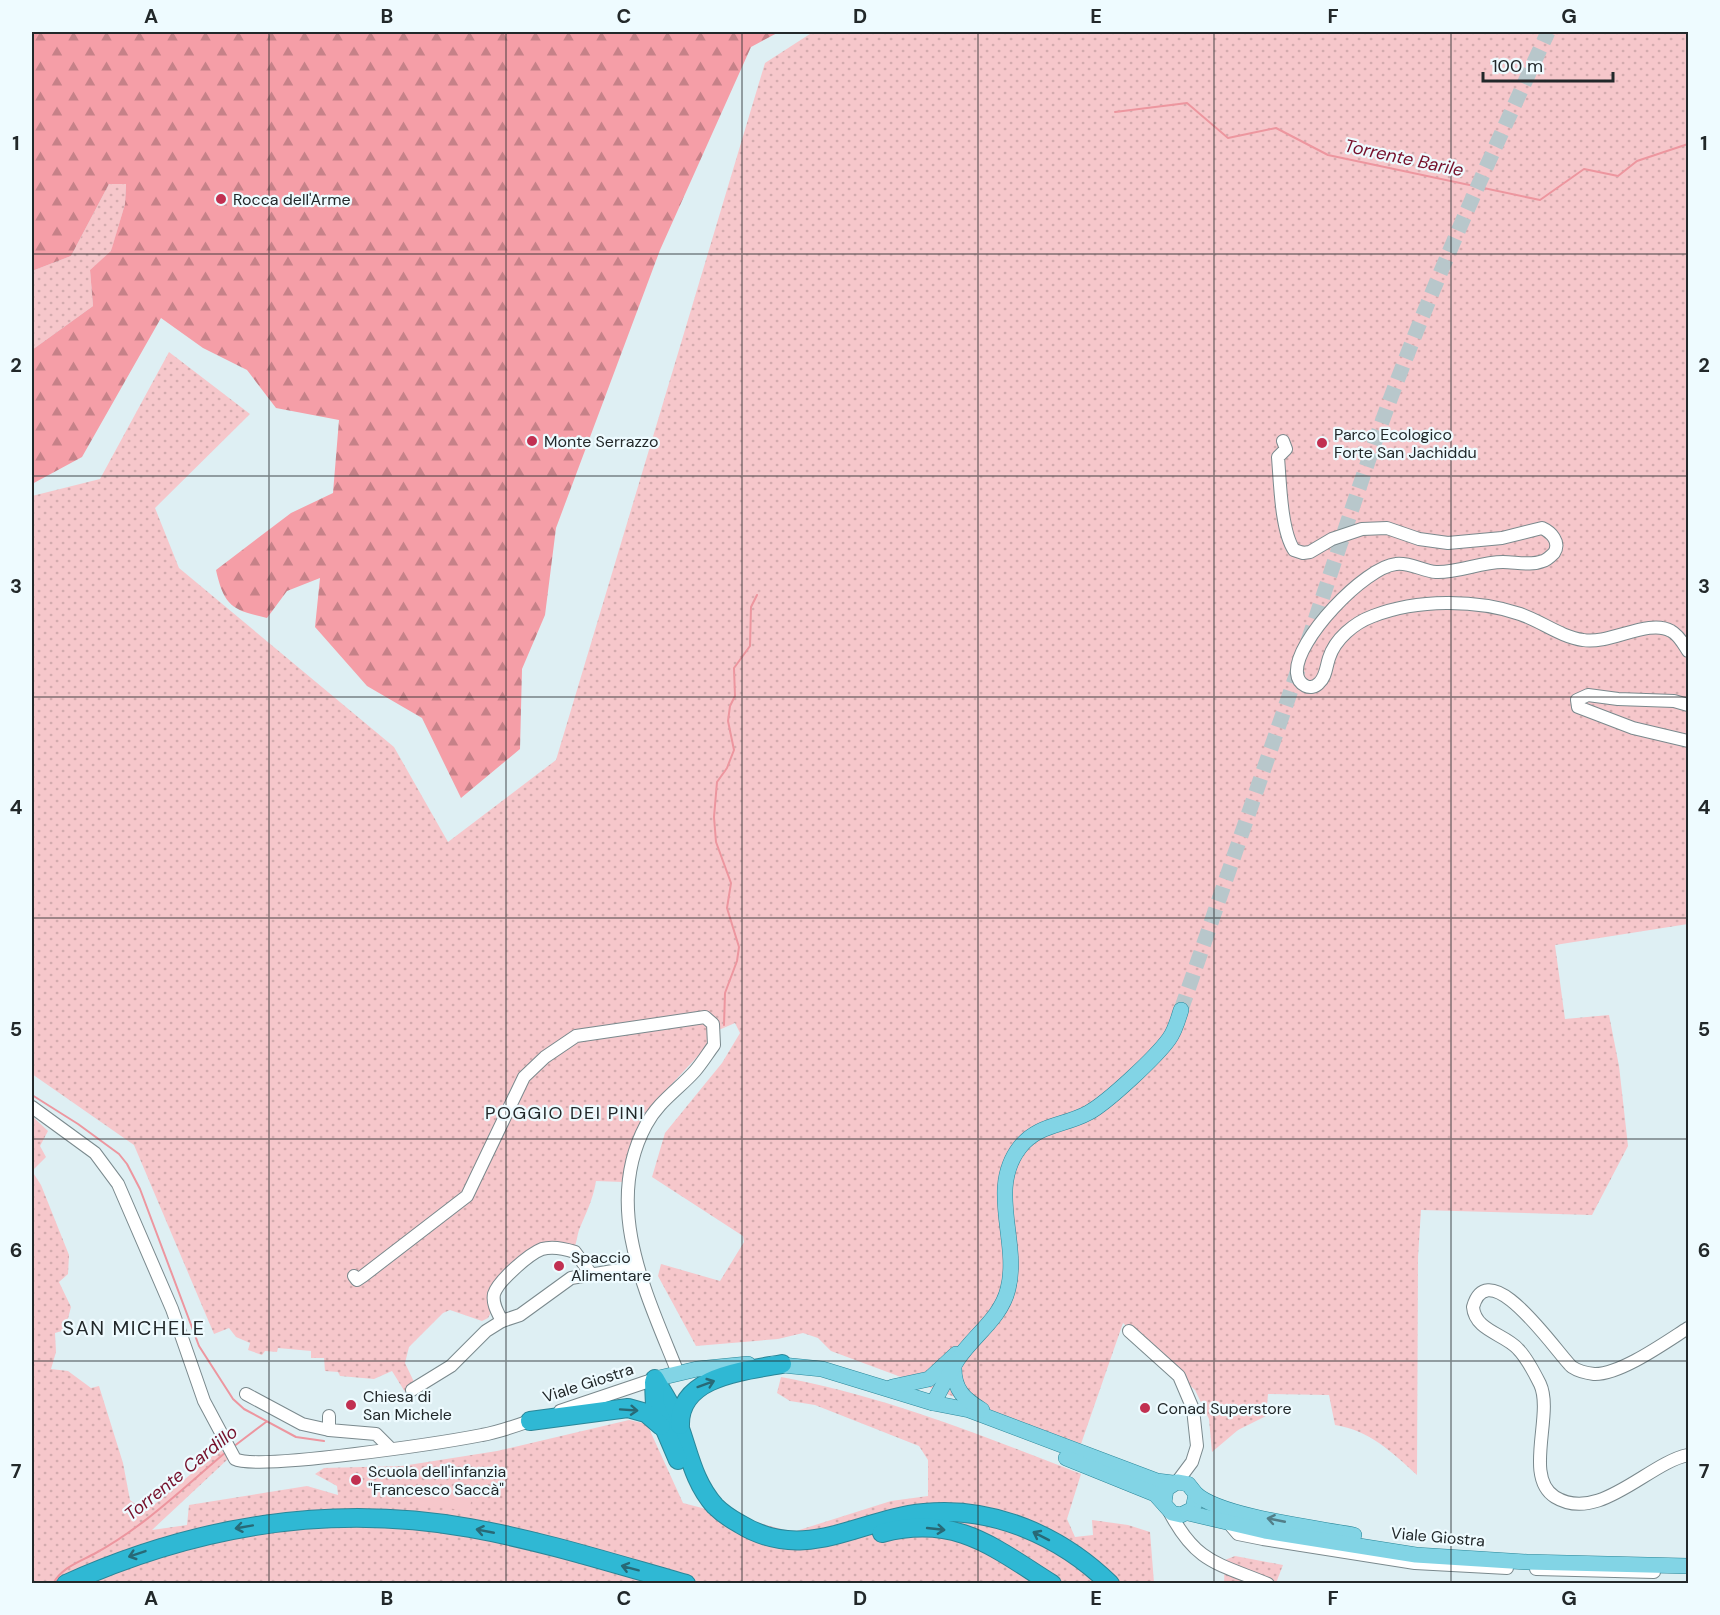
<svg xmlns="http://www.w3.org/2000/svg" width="1720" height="1615" font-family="'DM Sans',sans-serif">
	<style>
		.grass { fill: url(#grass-dots) }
		.forest { fill: url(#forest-firs) }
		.park { fill: #f6c7cb }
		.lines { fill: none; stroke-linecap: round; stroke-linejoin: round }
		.stream { stroke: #ed969f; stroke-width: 2 }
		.major-tunnel { stroke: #b8c7cb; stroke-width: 15; stroke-dasharray: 15 8; stroke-linecap: butt }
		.minor-casing { stroke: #7a898d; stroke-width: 14 }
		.major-casing { stroke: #2a8698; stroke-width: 16 }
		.highway-casing { stroke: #2a8698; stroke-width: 20 }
		.minor { stroke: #fff; stroke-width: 12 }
		.major { stroke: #82d4e5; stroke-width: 15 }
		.highway { stroke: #2fb8d4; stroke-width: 18 }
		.oneway { stroke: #286976 }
		.oneway2 { stroke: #527e88 }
		.grid { fill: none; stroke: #22282a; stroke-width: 1.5; stroke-opacity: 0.55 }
		.poi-dot { fill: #c13051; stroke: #eefbff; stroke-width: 2 }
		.labels { text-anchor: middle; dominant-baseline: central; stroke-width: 4.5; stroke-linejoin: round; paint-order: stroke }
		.poi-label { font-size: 16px; fill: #22282a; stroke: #eefbff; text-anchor: start }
		.street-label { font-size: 16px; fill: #22282a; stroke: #eefbff }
		.water-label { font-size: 18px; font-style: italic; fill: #76102b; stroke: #eefbff }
		.neighbourhood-label { font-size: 18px; letter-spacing: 1.5px; fill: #22282a; stroke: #eefbff }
		.quarter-label { font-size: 20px; letter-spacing: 1.5px; fill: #22282a; stroke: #eefbff }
		.neatline { fill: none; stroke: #22282a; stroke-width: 2 }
		.grid-label { font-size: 20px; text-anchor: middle; font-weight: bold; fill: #22282a }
	</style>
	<defs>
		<pattern id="grass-dots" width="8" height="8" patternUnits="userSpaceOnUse" patternTransform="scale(1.5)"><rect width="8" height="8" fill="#f6c7cb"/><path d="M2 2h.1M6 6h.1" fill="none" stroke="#d3abae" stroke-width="1.8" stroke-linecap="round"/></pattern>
		<pattern id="forest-firs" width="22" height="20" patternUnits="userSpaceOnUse" patternTransform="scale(1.5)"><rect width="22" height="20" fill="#f59ea7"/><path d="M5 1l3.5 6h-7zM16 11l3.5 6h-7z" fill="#c68188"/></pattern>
	</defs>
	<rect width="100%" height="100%" fill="#deeff3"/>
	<!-- grass -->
	<g class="grass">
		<path d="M813,32H1688V924L1555,945L1565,1019L1609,1015L1619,1066L1628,1146L1592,1215L1421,1210L1418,1257L1417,1475C1392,1452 1369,1430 1335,1425L1329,1395L1268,1394L1266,1416L1238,1430L1212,1452L1209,1419L1195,1390L1123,1323L1081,1444L831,1351L818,1338L803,1333L778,1339L696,1346L658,1276L661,1264L720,1281L744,1242L743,1236L652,1177L665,1133L722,1063L740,1033L735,1023L707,1035L708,1045L644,1114L623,1182L596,1181C593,1200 586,1213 579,1230C577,1236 577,1242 574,1248L551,1246L516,1265L488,1318L482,1321L450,1310L443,1313L409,1347L405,1363L415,1384L405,1392L392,1371L374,1379L340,1376L338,1372L325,1371L324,1358H311V1351L278,1348L277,1352L265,1351L262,1355L248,1350L250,1343L236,1337L229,1328L214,1334L134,1145L32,1074V496L100,479L169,352L250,414L155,508L179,568L394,747L448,842L556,760L765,63Z"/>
		<path d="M126,183L125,204L111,252L90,270L93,306L32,350V271L71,256L109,184Z"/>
		<path d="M32,1116L48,1131L40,1146L46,1157L32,1171L41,1185L69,1255L68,1274L59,1282L71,1307L65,1330L55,1333L56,1352L51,1369L68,1371L91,1388L99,1386L123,1463L130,1500L143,1510L155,1504L221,1449L228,1459L152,1530L187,1525L189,1505L307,1486L338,1495L337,1486L315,1474L324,1468L402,1466L497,1451L629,1420L647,1424L683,1503L793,1532L891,1501L928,1496V1460L919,1446L815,1405L790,1401L777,1393L781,1377C885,1396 983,1436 1081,1474L1067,1519L1075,1537L1093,1535L1092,1520L1128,1525L1150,1532L1154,1583H32Z"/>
		<path d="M1235,1556L1283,1565L1276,1583L1224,1584L1225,1560Z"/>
	</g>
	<!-- forest -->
	<path class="forest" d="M32,32H779L751,47L660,250L556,528L545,615L522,669L520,749L461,798L422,718L367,686L315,627L320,578L287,591L267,618C232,610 224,606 216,570L291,513L333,493L339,420L276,408L247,370L203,348L161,318L82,457L32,484V350L93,306L90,270L111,251L125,204L126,184H109L71,256L32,271Z"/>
	<!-- park -->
	<path class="park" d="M419,1483L472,1489L470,1511L414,1504Z"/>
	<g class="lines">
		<!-- stream -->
		<g class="stream">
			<path d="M1115,112L1187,103L1228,138L1276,128L1328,155L1540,200L1584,169L1618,176L1637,161L1688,144"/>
			<path d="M724,1025L725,993L737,961L739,947L727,908L731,883L716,842L714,817L717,782L727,768L734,750L728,721L730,706L735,696L734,668L750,646L751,607L757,595"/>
			<path d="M32,1095L78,1124L119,1154L127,1164L140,1189L199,1346L233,1399L244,1409L296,1437L324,1441"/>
			<path d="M233,1447L266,1422"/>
			<path d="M53,1584C61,1568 79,1562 94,1554C144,1527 183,1488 226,1452"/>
		</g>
		<!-- major-tunnel -->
		<g class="major-tunnel">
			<path d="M1308,641C1334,564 1359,485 1387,408C1434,280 1491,155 1548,32"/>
			<path d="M1181,1010L1300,664"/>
		</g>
		<defs>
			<g id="minor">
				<path d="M1283,441L1286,449L1278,457C1280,481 1281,531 1294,550L1303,553L1310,552L1332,539L1362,529L1387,528L1419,539L1448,543L1502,538L1542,528C1551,532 1561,542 1554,553C1551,556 1547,560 1543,561C1531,566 1516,562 1503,562C1480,562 1458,573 1436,572C1423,571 1409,562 1396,564C1365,567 1294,641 1297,673C1298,685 1311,692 1319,683C1326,677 1326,667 1329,658C1335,639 1354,623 1373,616C1417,599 1476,599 1520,614C1541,621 1561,637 1583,640C1609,645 1649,618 1671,631C1679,635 1684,645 1688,651"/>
				<path d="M1688,705L1674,701L1618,699L1588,695L1577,700L1578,707L1633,728L1688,741"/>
				<path d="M32,1107L95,1153L118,1184L172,1309L204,1401L235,1459C258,1471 446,1442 482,1435C500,1432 518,1425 535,1419"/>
				<path d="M354,1276L357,1280L363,1276L467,1196L524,1077L545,1057L576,1036L705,1017L713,1024L714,1045C708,1053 702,1063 695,1071C679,1089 658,1102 646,1125C602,1207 647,1295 678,1373"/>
				<path d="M502,1321C498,1313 492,1304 494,1294C498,1281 529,1254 542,1249C552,1246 566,1249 575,1252L591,1274"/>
				<path d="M1688,1328C1666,1342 1620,1375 1594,1374C1586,1373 1578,1371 1572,1367C1559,1356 1489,1250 1473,1307C1475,1331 1505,1334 1518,1349C1527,1358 1534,1372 1540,1384C1554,1414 1523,1477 1555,1497C1599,1524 1648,1463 1688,1455"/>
				<path d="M1129,1331L1179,1376L1193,1409L1197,1446L1192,1462L1177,1482"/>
				<path d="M412,1390L451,1366L486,1331L502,1321L520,1315L571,1278L637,1267"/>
				<path d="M246,1394L302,1424L329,1430"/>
				<path d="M560,1411L655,1379"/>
				<path d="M329,1416V1430L376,1434L390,1448"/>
				<path d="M1169,1511C1196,1563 1217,1563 1268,1584"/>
				<path d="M1227,1521L1238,1534L1263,1539L1415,1563L1507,1568"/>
				<path d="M1536,1569L1654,1572"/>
			</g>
			<g id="major">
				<path d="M772,1364L822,1369L933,1403L969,1410L1157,1481L1173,1483"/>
				<path d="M954,1368C954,1390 964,1399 982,1410"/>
				<path d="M655,1379L697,1369L748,1364"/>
				<path d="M892,1387L929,1379L956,1354"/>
				<path d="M933,1403C942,1388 949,1373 958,1359C974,1335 1001,1318 1008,1289C1020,1242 987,1189 1020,1147C1038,1124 1064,1126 1088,1113C1107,1103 1156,1057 1169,1039C1175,1031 1178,1020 1181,1010"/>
				<path d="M1066,1458L1155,1494L1172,1513L1181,1515L1193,1509L1196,1494L1188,1484L1177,1482L1166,1489L1164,1503"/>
				<path d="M1196,1494C1221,1517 1318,1528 1354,1535"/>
				<path d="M1188,1513L1265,1531L1416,1555L1527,1562L1688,1566"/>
			</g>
			<g id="highway">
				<path d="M655,1379C661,1390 668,1400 673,1411C688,1443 690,1478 715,1506C722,1513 731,1519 740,1524C805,1564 859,1519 924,1513C993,1506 1061,1536 1110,1584"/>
				<path d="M654,1382L655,1406L678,1460"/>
				<path d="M530,1421L628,1408L646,1413L661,1426"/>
				<path d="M680,1425C679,1376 744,1371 782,1364"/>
				<path d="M882,1533C956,1514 993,1547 1052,1584"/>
				<path d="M66,1584C194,1526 331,1503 470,1528C543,1541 615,1564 686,1584"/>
			</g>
		</defs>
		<!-- minor casing -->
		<use href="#minor" class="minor-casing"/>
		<!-- major casing -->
		<use href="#major" class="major-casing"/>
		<!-- highway casing -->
		<use href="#highway" class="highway-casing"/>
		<!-- minor -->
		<use href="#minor" class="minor"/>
		<!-- major -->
		<use href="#major" class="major"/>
		<!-- highway -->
		<use href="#highway" class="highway"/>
	</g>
	<!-- one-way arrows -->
	<defs><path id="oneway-shaft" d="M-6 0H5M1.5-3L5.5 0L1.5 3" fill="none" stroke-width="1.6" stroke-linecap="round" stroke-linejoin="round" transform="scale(1.5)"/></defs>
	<g class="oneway">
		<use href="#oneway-shaft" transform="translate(706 1384) rotate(-20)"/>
		<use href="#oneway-shaft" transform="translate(629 1410) rotate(4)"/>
		<use href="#oneway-shaft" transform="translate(244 1527) rotate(170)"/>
		<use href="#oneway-shaft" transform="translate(936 1529) rotate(6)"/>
		<use href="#oneway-shaft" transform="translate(485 1531) rotate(-169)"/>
		<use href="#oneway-shaft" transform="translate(1041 1536) rotate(-153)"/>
		<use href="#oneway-shaft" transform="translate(137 1554) rotate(161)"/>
		<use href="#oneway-shaft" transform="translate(630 1568) rotate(-165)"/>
	</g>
	<use class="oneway2" href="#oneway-shaft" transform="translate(1276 1520) rotate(-169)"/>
	<!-- grid -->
	<path class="grid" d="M269,32V1584M506,32V1584M742,32V1584M978,32V1584M1214,32V1584M1451,32V1584M32,254H1688M32,476H1688M32,697H1688M32,918H1688M32,1139H1688M32,1361H1688"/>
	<!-- markers -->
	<g class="poi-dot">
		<circle cx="221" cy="199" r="6"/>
		<circle cx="532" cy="441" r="6"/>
		<circle cx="1322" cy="443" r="6"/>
		<circle cx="559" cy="1266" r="6"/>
		<circle cx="351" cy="1405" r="6"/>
		<circle cx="1145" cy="1408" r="6"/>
		<circle cx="356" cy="1480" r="6"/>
	</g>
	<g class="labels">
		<!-- poi labels -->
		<g class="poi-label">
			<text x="233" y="199">Rocca dell'Arme</text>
			<text x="1334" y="434">Parco Ecologico<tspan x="1334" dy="18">Forte San Jachiddu</tspan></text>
			<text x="544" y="441">Monte Serrazzo</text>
			<text x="571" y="1257">Spaccio<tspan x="571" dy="18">Alimentare</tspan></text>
			<text x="363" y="1396">Chiesa di<tspan x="363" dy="18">San Michele</tspan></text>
			<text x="1157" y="1408">Conad Superstore</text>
			<text x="368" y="1471">Scuola dell'infanzia<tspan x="368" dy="18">"Francesco Saccà"</tspan></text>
		</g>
		<!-- street labels -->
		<g class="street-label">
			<text transform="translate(588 1383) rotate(-18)">Viale Giostra</text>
			<text transform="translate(1438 1537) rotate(5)">Viale Giostra</text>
		</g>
		<!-- water labels -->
		<g class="water-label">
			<text transform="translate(1404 158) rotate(12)">Torrente Barile</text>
			<text transform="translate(181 1473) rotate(-39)">Torrente Cardillo</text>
		</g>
		<!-- neighbourhood labels -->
		<g class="neighbourhood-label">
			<text x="565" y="1113">POGGIO DEI PINI</text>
		</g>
		<!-- quarter labels -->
		<g class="quarter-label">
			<text x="134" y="1328">SAN MICHELE</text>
		</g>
	</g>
	<!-- border -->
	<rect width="1720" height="1615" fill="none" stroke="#eefbff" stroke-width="66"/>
	<!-- scale -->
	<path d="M1483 72v9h130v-9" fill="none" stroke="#22282a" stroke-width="3"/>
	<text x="1492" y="72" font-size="18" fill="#22282a" stroke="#eefbff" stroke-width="4.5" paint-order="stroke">100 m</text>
	<rect x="33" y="33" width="1654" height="1549" class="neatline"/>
	<g class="grid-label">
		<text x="151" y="23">A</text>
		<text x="387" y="23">B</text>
		<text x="624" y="23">C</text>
		<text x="860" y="23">D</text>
		<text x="1096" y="23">E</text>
		<text x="1333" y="23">F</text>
		<text x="1569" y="23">G</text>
		<text x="16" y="150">1</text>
		<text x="1704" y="150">1</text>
		<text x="16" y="372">2</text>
		<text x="1704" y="372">2</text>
		<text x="16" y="593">3</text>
		<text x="1704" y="593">3</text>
		<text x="16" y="814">4</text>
		<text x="1704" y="814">4</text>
		<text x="16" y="1036">5</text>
		<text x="1704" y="1036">5</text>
		<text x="16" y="1257">6</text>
		<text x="1704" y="1257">6</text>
		<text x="16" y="1478">7</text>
		<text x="1704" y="1478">7</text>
		<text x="151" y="1605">A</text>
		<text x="387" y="1605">B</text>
		<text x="624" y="1605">C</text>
		<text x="860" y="1605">D</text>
		<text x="1096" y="1605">E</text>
		<text x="1333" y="1605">F</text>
		<text x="1569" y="1605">G</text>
	</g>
</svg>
